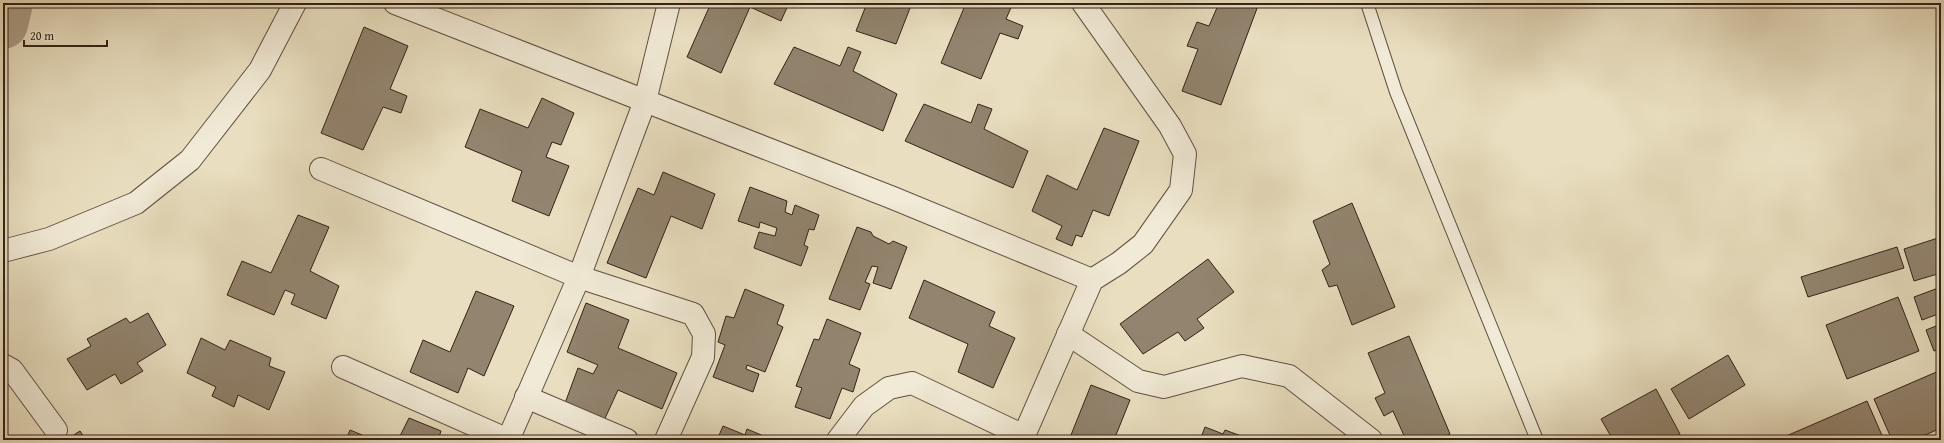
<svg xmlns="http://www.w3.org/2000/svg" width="1944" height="443" font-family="'Gentium Book Plus',serif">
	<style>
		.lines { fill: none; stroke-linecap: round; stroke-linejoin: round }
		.river { stroke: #ab9f87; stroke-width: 50 }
		.building { fill: #92846f; stroke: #342218 }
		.service-casing { stroke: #615142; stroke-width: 14 }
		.minor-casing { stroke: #615142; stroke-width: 24 }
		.service { stroke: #f1ead6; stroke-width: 12 }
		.minor { stroke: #f1ead6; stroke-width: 22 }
	</style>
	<rect width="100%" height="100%" fill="#e9dfc0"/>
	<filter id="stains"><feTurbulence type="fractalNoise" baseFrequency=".005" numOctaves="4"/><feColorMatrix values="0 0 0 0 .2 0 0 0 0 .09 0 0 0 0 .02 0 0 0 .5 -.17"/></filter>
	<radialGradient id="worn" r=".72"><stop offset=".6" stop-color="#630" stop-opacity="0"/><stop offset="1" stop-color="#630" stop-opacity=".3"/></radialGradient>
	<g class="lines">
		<!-- river -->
		<path class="river" d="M3,24L8,3"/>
	</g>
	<!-- building -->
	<g class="building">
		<path d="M711,3H789L781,21L750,7L721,73L687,57Z"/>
		<path d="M867,3H912L896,44L856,31Z"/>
		<path d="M966,3H1013L1006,19L1023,26L1018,39L1000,33L981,79L941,63Z"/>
		<path d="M1219,3H1259L1221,105L1182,91L1198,49L1187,46L1197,22L1209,26Z"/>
		<path d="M364,27L408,46L390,89L407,96L401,113L383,107L363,150L321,133Z"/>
		<path d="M794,47L840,66L848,47L861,52L853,71L897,94L883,131L774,84Z"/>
		<path d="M542,98L574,113L561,145L552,142L546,157L569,166L549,216L512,201L522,171L465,147L480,109L528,128Z"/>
		<path d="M924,104L971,123L978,104L992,109L984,129L1028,151L1013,188L905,141Z"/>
		<path d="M1104,128L1139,141L1109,216L1093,210L1082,237L1076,235L1072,246L1056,239L1062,226L1032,211L1047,175L1077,190Z"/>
		<path d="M663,172L715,194L702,229L671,216L646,278L607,263L638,188L654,195Z"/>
		<path d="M750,187L787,201L785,212L792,215L795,205L819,215L814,230L809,229L804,245L808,247L801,266L754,248L759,232L775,236L777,228L760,222L759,228L738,221Z"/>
		<path d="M1352,203L1395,307L1352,325L1337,285L1329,287L1322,270L1330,264L1313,221Z"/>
		<path d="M298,215L329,227L310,271L339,286L326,319L291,304L295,294L285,290L274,315L227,295L242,261L271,273Z"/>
		<path d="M857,227L871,232L873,236L889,244L893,241L907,247L891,289L873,283L878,267L872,266L865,282L870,284L860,310L829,299Z"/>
		<path d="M1941,237V273L1914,281L1904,249Z"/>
		<path d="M1897,247L1904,268L1808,297L1801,277Z"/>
		<path d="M1208,259L1234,292L1197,319L1204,328L1185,341L1178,332L1143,354L1120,324Z"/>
		<path d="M924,280L995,312L989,326L1015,338L993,388L958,372L968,344L909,318Z"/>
		<path d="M1941,287V313L1922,320L1914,297Z"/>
		<path d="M745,289L784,305L777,324L783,327L765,372L747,365L746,369L759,374L753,392L713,377L725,345L718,342L726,316L734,318Z"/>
		<path d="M476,291L514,306L484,376L468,368L458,393L410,372L423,340L450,352Z"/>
		<path d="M1898,297L1919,351L1847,379L1826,325Z"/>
		<path d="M586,303L629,320L618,348L677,373L662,409L618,390L602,425L564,406L578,368L593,374L598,365L567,352Z"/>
		<path d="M148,313L166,345L137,363L143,371L121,384L115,374L87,390L67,359L91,346L87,339L126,318L130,323Z"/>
		<path d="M827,319L861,333L849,364L860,369L853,392L842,388L830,419L795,407L802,388L796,386L814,339L819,340Z"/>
		<path d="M1941,324V349L1934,351L1926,330Z"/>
		<path d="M1409,336L1450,434L1437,440H1406L1393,411L1384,416L1375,398L1385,393L1368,353Z"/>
		<path d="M201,338L225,350L230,340L271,358L269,366L285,372L269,410L238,395L234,407L212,396L216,387L187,373Z"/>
		<path d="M1728,355L1745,385L1689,419L1671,389Z"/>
		<path d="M1941,370V428L1914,440H1892L1874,399Z"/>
		<path d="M1091,385L1130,400L1114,440H1069Z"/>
		<path d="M1656,389L1680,434L1669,440H1613L1601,419Z"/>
		<path d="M1867,401L1884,440H1777Z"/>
		<path d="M409,418L441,431L438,440H398Z"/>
		<path d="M723,426L745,435L747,429L773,440H717Z"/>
		<path d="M1205,427L1223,434L1225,430L1252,440H1200Z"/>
		<path d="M350,430L374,440H346Z"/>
		<path d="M80,431L86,440H66Z"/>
	</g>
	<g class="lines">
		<defs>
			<path id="service" d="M1367,3L1396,92L1537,440"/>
			<g id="minor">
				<path d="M395,3L893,198L1092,280"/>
				<path d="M321,169L579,277L693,314L704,334L703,357L666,440"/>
				<path d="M3,251L49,239L136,203L190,160L260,70L295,3"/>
				<path d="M1068,334L1138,381L1164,387L1242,366L1289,376L1371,440"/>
				<path d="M3,365L12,370L56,430"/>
				<path d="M343,367L508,440"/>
				<path d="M526,397L627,440"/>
				<path d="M508,440L579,277L645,101L669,3"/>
				<path d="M838,440L864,406L889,388L912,383L1024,436"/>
				<path d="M1022,440L1092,280L1119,263L1143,244L1181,190L1185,154L1170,126L1083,3"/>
			</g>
		</defs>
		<!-- service casing -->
		<use href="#service" class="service-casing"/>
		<!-- minor casing -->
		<use href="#minor" class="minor-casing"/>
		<!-- service -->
		<use href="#service" class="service"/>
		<!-- minor -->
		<use href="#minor" class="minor"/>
	</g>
	<!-- margin -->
	<rect width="1944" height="443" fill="none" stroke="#e9dfc0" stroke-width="16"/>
	<rect x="4" y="4" width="1936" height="435" fill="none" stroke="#342218" stroke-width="2"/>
	<rect x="8" y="8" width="1928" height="427" fill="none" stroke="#342218"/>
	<!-- scale -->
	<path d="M24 40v6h83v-6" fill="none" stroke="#342218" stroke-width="2"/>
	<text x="30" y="40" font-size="12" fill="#342218" stroke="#f1ead6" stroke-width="3" paint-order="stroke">20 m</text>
	<rect width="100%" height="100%" filter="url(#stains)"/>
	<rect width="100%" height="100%" fill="url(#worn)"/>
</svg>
